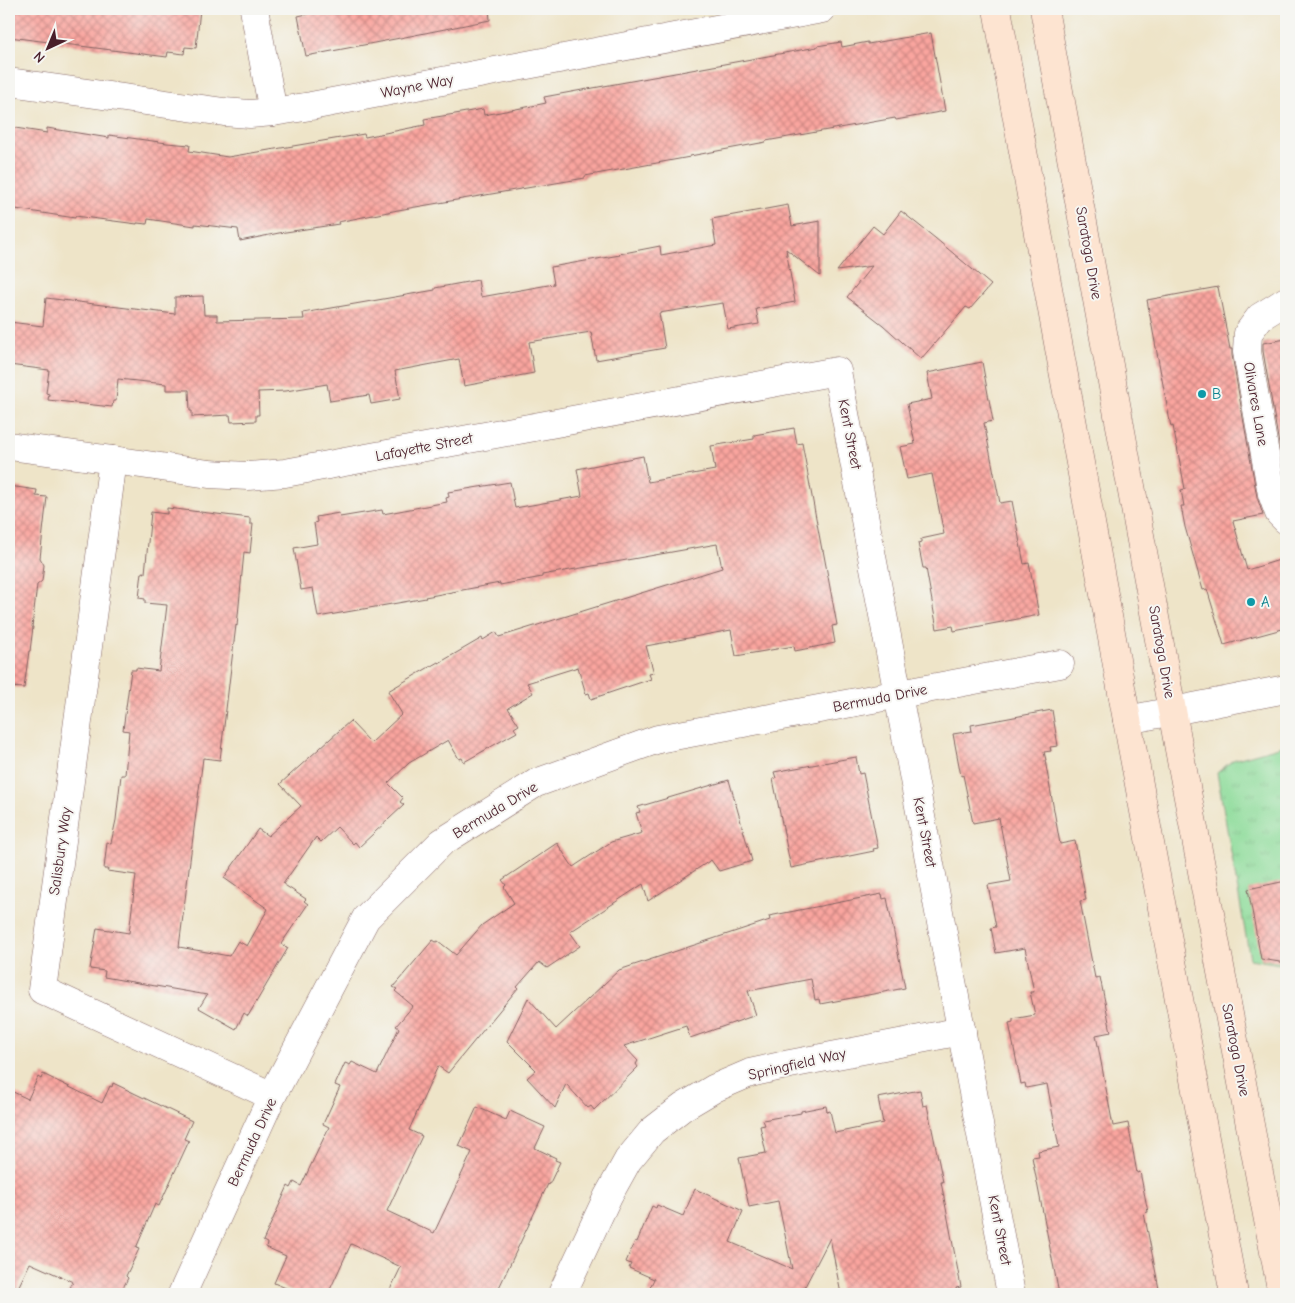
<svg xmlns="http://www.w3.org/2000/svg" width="1295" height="1303" font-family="'Comic Neue',sans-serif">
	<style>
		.grass { fill: url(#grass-tufts); stroke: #6b7d62 }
		.building { fill: url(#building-cross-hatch) }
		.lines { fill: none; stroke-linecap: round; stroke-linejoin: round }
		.minor-casing { stroke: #836462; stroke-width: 29 }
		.secondary-casing { stroke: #836462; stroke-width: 29 }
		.minor { stroke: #fff; stroke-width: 28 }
		.secondary { stroke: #fde4d1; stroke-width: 28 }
		.culture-dot { fill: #0f9aa8; stroke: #f6f6f2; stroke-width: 2 }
		.labels { text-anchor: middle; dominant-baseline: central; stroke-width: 4; stroke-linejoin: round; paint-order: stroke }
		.street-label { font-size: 15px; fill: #4a1f2b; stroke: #f6f6f2 }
		.culture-label { font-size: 15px; fill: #0d838f; stroke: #f6f6f2; text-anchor: start }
	</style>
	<defs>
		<pattern id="grass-tufts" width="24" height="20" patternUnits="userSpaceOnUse" patternTransform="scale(1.25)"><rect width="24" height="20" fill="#8cdb99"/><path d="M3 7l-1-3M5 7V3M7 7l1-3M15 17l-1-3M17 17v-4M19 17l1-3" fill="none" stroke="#7abc84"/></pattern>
		<pattern id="building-cross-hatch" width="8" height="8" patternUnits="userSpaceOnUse" patternTransform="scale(1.25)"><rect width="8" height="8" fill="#faa59f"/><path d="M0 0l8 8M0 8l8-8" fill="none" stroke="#cc8682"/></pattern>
	</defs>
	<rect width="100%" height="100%" fill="#f6f6f2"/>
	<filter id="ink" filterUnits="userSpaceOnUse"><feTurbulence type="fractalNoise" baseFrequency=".02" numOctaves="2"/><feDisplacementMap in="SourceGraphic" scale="10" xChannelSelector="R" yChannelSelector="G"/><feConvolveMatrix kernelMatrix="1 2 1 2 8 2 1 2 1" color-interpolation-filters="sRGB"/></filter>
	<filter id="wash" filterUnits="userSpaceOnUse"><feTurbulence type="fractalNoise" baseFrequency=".0096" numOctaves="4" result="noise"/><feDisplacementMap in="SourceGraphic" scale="20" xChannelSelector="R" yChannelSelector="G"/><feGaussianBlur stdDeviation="1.12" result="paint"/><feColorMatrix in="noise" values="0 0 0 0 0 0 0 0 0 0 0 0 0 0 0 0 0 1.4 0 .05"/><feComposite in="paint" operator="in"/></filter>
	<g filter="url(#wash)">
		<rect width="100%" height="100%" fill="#eee4c8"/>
		<!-- grass -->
		<path class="grass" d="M1286,745V965L1250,959L1217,773L1233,760Z"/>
		<g id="blocks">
			<!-- building -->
			<g class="building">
				<path d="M9,9H200L196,48L185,47L184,54L168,52L167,57L9,37Z"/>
				<path d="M316,9H489L490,20L395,39L306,56L298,16L316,12Z"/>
				<path d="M931,33L945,111L896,120L895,118L766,141V142L690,156V157L585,176V178L398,210L338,222L339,224L279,233L240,241L238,229L195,224V226L148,219L147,224L137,223V224L75,216V218L9,208V127L47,133V128L109,138V135L167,143L190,145L189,151L228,157L364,134L365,137L425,125L424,119L455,114L483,109L484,115L532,106L546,103L544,97L817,47V46L841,42L842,47L868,42V44Z"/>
				<path d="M788,205L792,226L820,221V276L786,249L795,302L756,309L759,324L728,329L723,303L659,313L665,348L596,360L591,332L529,342L534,373L464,386L459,359L395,371L400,399L371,404L369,395L330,401L327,384L286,391L258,392L259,415H256V421L231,422L230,415L192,417V411H190L189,390H166V384L118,379L116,401H113L112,407L48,400L49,394L46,393L49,370L9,365V322L43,326L46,298L175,314V297L203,296L204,315H217V321L304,319L303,313L435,290V288L478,280L481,297L554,284L551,267L620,255L619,254L660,246L661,255L716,245L712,219Z"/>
				<path d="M901,211L935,238L991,285L970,309L966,307L921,359L883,325L847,297L872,266L837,271L873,226L883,234Z"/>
				<path d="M1218,287L1230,349H1232V355L1257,497L1263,515L1233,521L1247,570L1286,558V628L1224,645L1207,589L1203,590L1185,527L1181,506H1184L1181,490L1185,489L1173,426L1171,427L1147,300Z"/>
				<path d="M1286,339V485L1263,351V343Z"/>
				<path d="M982,362L993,421L984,423L1000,503L1012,501L1024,564L1029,563L1039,615L954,631L953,626L937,629L926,568H923L918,543L921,542V539L944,534L932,474L907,479L900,447L915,444L907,404L932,399L927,373Z"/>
				<path d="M794,428L797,444L802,443L822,550H823L837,625L832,626L835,643L795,651L794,646L736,656L731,630L646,646L654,673L649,674L651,679L591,699L589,693L586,694L578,667L527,683L533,693L508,708L519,725L514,728L517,732L464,762L462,758L459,759L448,740L409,763L388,783L403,798L400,802L404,805L359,847L355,842L353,844L337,827L321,842L316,837L283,884L306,899L304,901L308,904L281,944L288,948L248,1016L244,1013L236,1029L199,1008L207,995L104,977L105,971L90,969L97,928L129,933L136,875L107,871L108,869H104L107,842L111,843L116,820L121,775H125L129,731L123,730L131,670H136V668L159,671L167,605L145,603V599L139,598L142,572L145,573L151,512L167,514V508L250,518V524H253L250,553L244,552L237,626L236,625L220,760L203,758L179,947L229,956L238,941L247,946L268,909L224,878L258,829L268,836L301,806L280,784L350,721L371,743L402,714L388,691L438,662L439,663L482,638L483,640L496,632L499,637L722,568L717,544L542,575V577L500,585V583L425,597L426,598L318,617L313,588L301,590L294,548L317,544L314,523L317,522L316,517L339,513L340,517L382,510L383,514L447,502L446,498L449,497L448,492L510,482L515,508L554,501L582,496L577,469L643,456L648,482L715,470L711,446L754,439V435Z"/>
				<path d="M9,486L37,490L36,496L47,497L40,558L44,565L42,581L37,585L32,627H33L30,651H29L24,688L9,687Z"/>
				<path d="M1052,710L1058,746L1050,747L1051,751L1044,752L1046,760H1045L1060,844L1075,841L1086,900L1080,901L1095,978L1100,977L1111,1032L1096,1035L1113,1126L1128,1123L1137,1173L1140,1172L1148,1212L1144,1213L1160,1294H1059L1032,1157L1039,1156L1038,1151L1059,1147L1047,1084L1026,1088L1025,1083L1021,1084L1009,1023L1013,1022V1019L1035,1015L1030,992H1034L1025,948L996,953L991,928L996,927L988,885L1011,881L999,818L973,823L963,775L961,776L953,734L972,731L971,725Z"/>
				<path d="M856,757L859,774L863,773L878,848L873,849L874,851L791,868L773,779L776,778L774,772Z"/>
				<path d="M729,780L752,861L719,871L711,860L648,901L643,884L570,932L580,946L547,968L539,962L517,987L518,988L448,1073L438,1066L409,1130L422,1136L387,1211L434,1233L472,1152L459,1146L477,1107L506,1120L510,1111L545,1127L535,1148L556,1158L555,1160L560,1162L549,1185L548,1184L496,1294H388L401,1267L351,1244L328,1294H300L274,1283L286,1256L266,1247L267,1243L263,1241L288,1186L291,1188L294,1182L301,1186L329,1127L323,1124L340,1087L335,1085L345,1063L350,1065L352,1062L377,1074L399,1028L396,1026L413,1006L395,991L397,989L393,987L433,940L436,942L438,941L456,955L482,925L514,903L504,887L506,885L502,880L557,843L573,867L611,842L642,833L636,813L640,812L638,807Z"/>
				<path d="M1286,881V963L1261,959L1248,889Z"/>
				<path d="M882,894L883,899L887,898L905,988L820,1004L819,999L815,1000L811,979L748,991L756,1015L690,1038L686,1026L624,1046L638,1061L636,1064L638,1067L594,1110L591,1106L588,1108L566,1084L555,1108L527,1078L536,1070L507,1041L528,998L556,1029L619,970L770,920L769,916Z"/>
				<path d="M43,1074L102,1103L110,1086L112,1087L113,1083L192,1121L184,1139L189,1141L159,1206L155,1204L136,1248L139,1249L126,1276L128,1278L120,1294H67L73,1282L30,1263L15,1294H9V1090L28,1099L38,1077L41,1079Z"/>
				<path d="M920,1090L923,1106L927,1105L943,1182H941L961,1287L956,1288L957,1294H841L830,1238L801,1294H647L654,1279L629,1268L631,1264L626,1262L635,1241L637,1242L652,1206L656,1208L657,1205L683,1216L695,1189L743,1211L730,1242L792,1269L778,1201L749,1207L739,1158L766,1153L760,1126L765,1125L763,1120L801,1113V1111L826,1106L827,1112L830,1111L835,1133L883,1123L878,1098Z"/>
			</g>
		</g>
	</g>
	<g filter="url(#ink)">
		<use href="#blocks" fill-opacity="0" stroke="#836462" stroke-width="1"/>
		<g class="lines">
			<defs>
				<g id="minor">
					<path d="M254,9L273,112"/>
					<path d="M9,82L224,112L250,114L273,112L311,106L822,9"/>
					<path d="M1286,301L1260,317L1248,333L1247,352L1272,494L1279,513L1286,520"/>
					<path d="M9,446L113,460L209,474L248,476L285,473L837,371L1011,1294"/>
					<path d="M113,460L42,990L272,1096"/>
					<path d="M1127,720L1286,689"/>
					<path d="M182,1294L272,1096L366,918L442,842L536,783L658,739L1060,664"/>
					<path d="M562,1294L608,1196L628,1160L652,1131L683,1107L715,1088L750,1073L790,1064L962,1031"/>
				</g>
				<g id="secondary">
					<path d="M997,9L1127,720L1234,1294"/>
					<path d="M1044,9L1183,771L1282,1294"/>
				</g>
			</defs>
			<!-- minor casing -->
			<use href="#minor" class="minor-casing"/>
			<!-- secondary casing -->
			<use href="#secondary" class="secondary-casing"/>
			<!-- minor -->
			<use href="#minor" class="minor"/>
			<!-- secondary -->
			<use href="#secondary" class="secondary"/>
		</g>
	</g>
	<!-- markers -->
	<g class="culture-dot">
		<circle cx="1202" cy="394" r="5"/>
		<circle cx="1251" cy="602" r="5"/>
	</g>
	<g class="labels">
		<!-- street labels -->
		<g class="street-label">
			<text transform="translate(417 86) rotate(-11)">Wayne Way</text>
			<text transform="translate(1089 253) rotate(80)">Saratoga Drive</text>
			<text transform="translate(1256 404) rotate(80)">Olivares Lane</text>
			<text transform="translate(850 434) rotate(79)">Kent Street</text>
			<text transform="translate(424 447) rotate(-11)">Lafayette Street</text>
			<text transform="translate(1162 652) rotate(80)">Saratoga Drive</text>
			<text transform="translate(880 698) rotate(-11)">Bermuda Drive</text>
			<text transform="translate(495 810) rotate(-31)">Bermuda Drive</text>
			<text transform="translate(925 832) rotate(79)">Kent Street</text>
			<text transform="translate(60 851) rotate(-82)">Salisbury Way</text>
			<text transform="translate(1236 1050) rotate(79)">Saratoga Drive</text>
			<text transform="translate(797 1064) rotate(-13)">Springfield Way</text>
			<text transform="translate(252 1142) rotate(-65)">Bermuda Drive</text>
			<text transform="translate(1000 1230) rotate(79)">Kent Street</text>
		</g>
		<!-- culture labels -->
		<g class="culture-label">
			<text x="1212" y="394">B</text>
			<text x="1261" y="602">A</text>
		</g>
	</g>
	<!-- margin -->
	<rect width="1295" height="1303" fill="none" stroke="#f6f6f2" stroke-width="30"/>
	<!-- north arrow -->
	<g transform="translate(48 48) rotate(224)" stroke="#f6f6f2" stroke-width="4" paint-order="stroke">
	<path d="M0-4L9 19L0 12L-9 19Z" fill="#4a1f2b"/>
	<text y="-8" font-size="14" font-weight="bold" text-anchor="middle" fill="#4a1f2b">N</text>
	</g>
</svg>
